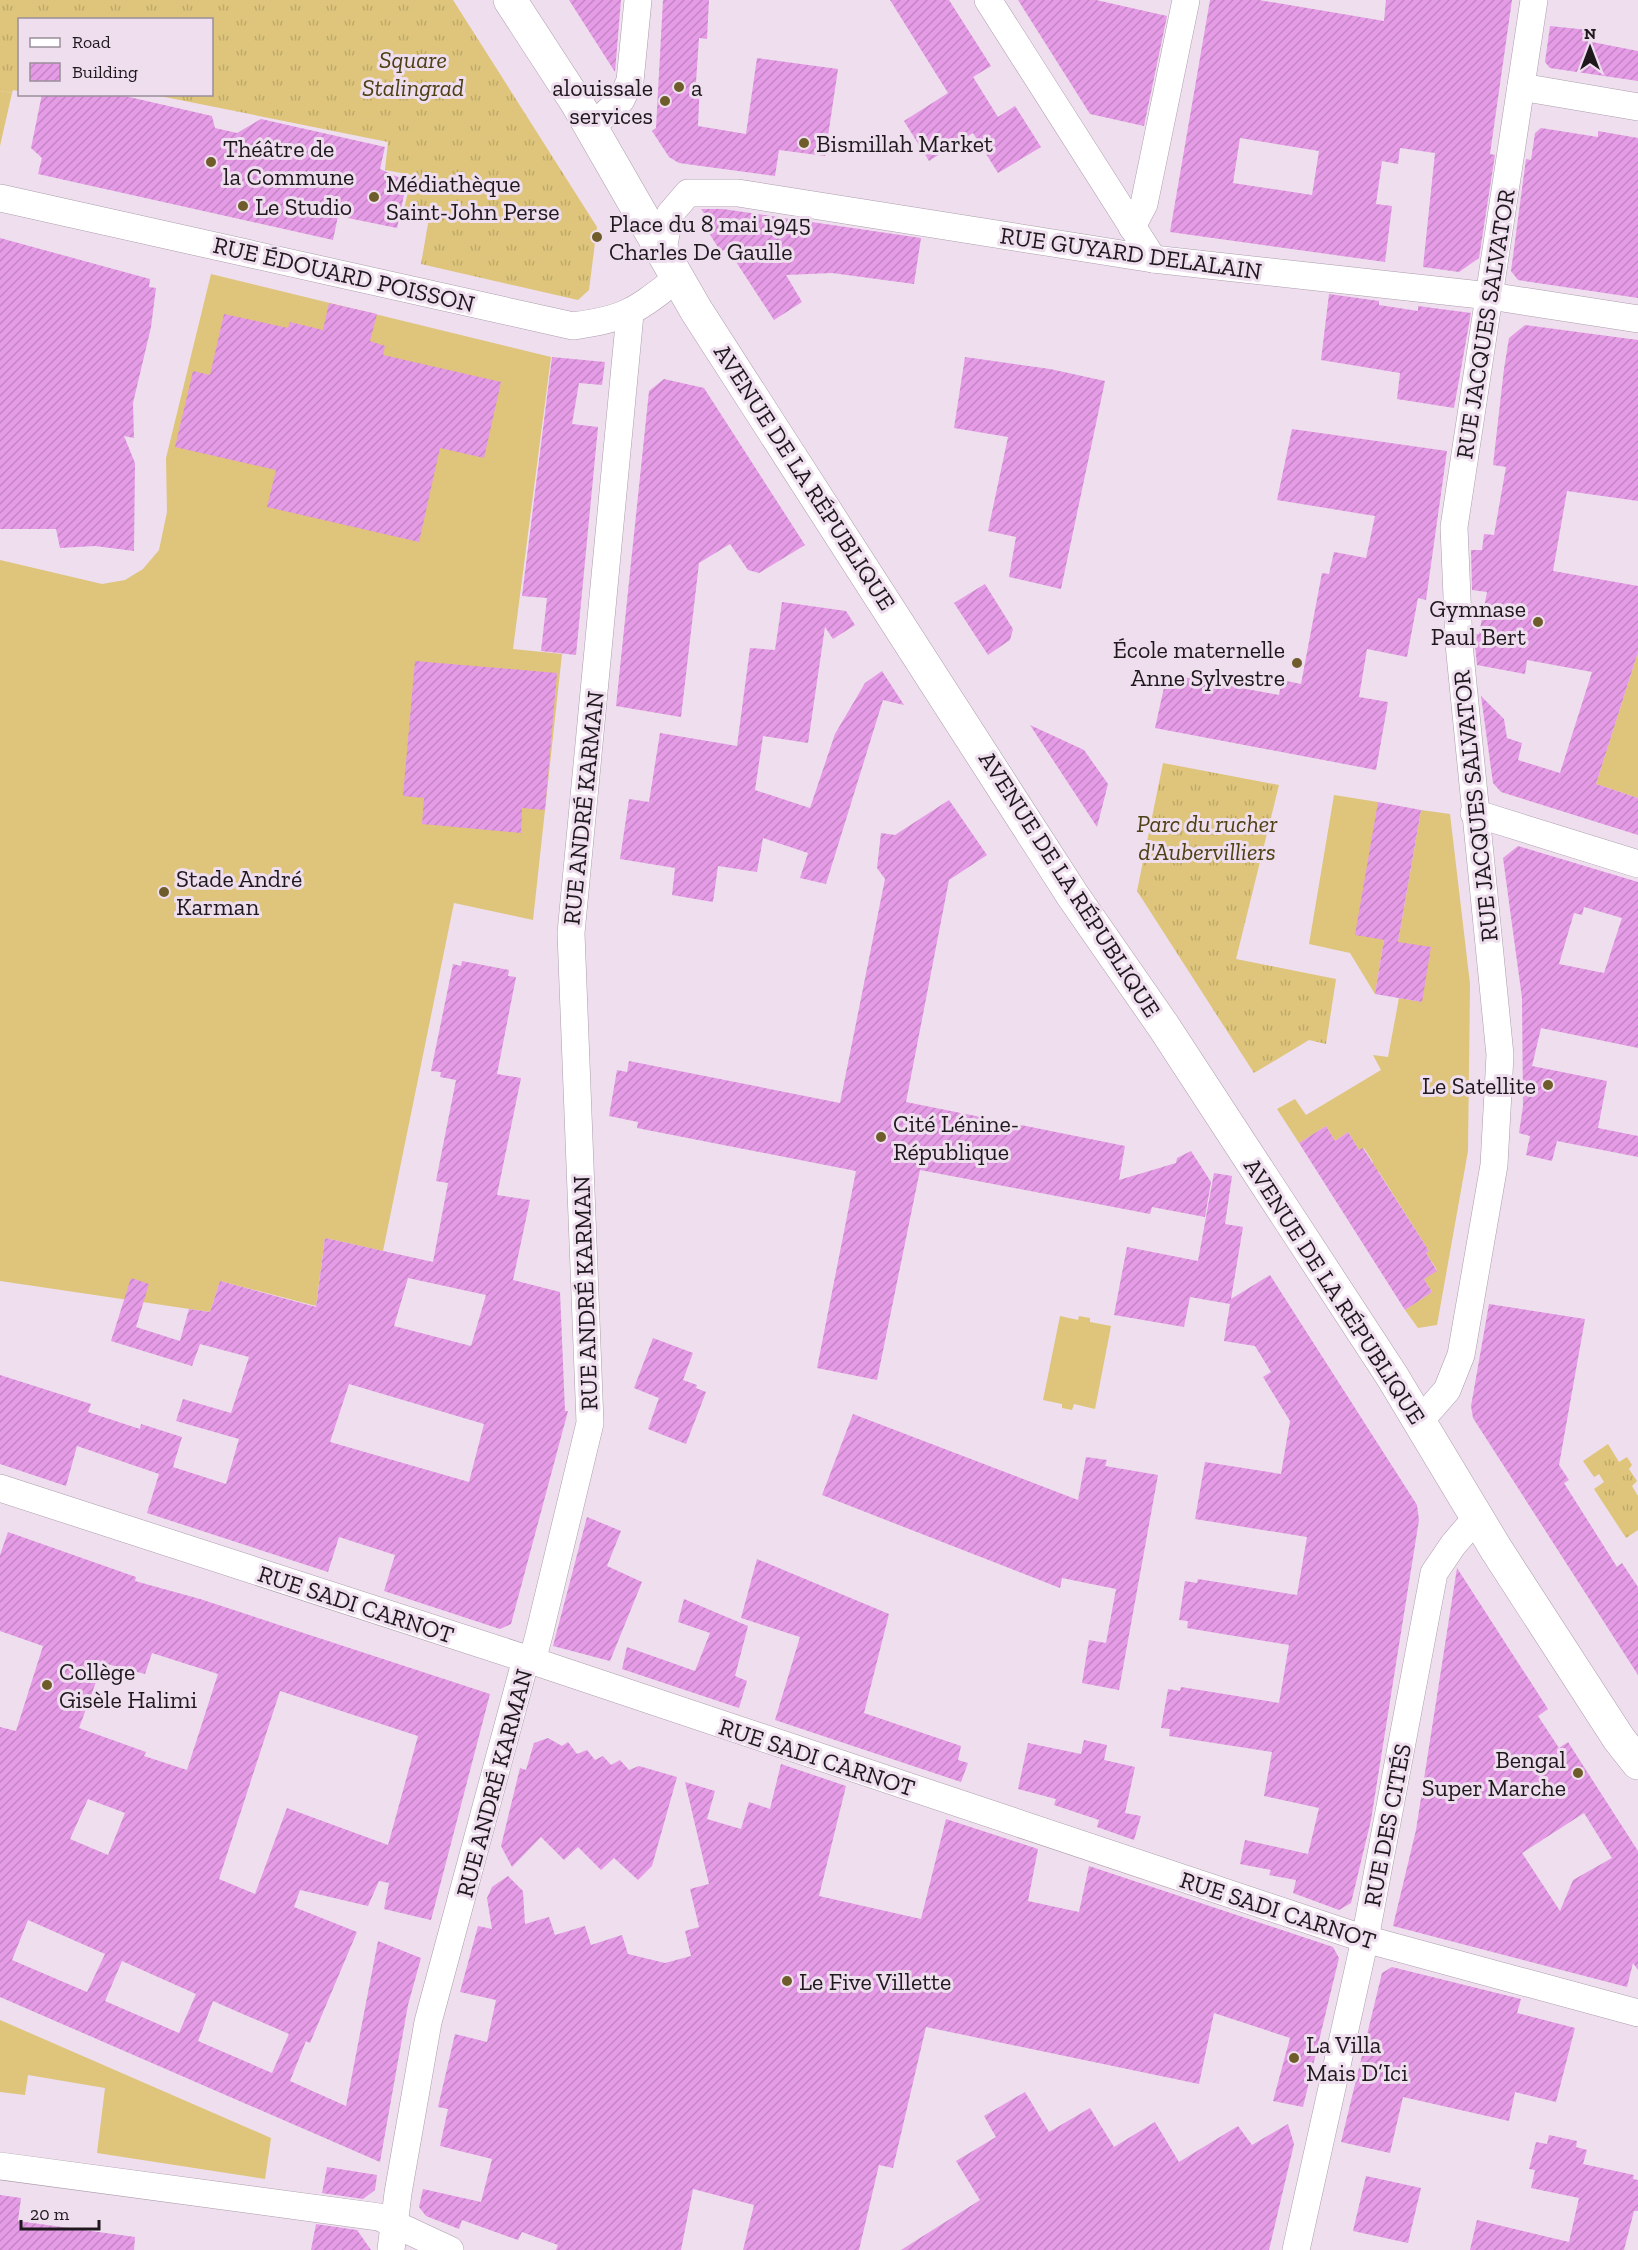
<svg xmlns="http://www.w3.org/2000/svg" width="1638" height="2250" font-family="'Zilla Slab',serif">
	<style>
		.grass { fill: url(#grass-tufts) }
		.garden { fill: #dec57b }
		.building { fill: url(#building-hatch); fill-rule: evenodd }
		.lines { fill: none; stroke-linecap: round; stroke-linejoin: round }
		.minor-casing { stroke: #ac9dac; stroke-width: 28 }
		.secondary-casing { stroke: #ac9dac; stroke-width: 34 }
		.minor { stroke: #fff; stroke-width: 27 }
		.secondary { stroke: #fff; stroke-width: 33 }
		.poi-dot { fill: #6e5d2b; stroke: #eedeee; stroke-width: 2 }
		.labels { text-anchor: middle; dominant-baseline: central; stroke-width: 6; stroke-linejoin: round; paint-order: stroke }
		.park-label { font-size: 24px; font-style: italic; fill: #4e4014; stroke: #eedeee }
		.poi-label { font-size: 24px; fill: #1f191e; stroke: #eedeee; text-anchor: start }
		.street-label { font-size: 24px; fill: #1f191e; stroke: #eedeee }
	</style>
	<defs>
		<pattern id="grass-tufts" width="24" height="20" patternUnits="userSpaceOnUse" patternTransform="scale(1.5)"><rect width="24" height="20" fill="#dec57b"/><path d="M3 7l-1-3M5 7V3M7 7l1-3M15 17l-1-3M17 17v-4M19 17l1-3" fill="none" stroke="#bea96a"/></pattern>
		<pattern id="building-hatch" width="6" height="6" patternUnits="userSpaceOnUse" patternTransform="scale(1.5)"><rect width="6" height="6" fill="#e59be5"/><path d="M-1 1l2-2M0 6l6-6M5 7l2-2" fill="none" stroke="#c485c4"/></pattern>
	</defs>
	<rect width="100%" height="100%" fill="#eedeee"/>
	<!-- grass -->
	<g class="grass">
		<path d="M0,0H453L597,227L589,290L578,300L421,264L429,218L403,213L412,175L385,170L388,142L155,95L212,94V20H20L18,91L13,90L12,93L0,91Z"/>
		<path d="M1163,763L1279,785L1236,959L1336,979L1326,1044L1309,1040L1254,1073L1137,891Z"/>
		<path d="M1608,1444L1619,1462L1627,1457L1632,1465L1629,1469L1637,1481L1632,1486L1638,1496V1530L1626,1538L1594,1489L1604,1482L1599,1474L1594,1477L1583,1461Z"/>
	</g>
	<!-- garden -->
	<g class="garden">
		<path d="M0,91L12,93L0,146Z"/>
		<path d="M211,274L551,357L513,649L562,654L533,920L454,903L383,1251L325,1238L316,1306L220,1281L210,1312L0,1281V560L102,584L125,580L143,569L159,550L167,512L166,458Z"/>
		<path d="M1638,652V798L1596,784Z"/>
		<path d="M1334,795L1378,802L1384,940L1375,994L1350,953L1309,944Z"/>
		<path d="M1421,810L1450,814L1470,984L1468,1151L1437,1325L1418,1328L1405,1310L1432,1292L1424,1279L1437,1270L1426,1253L1429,1251L1379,1172L1368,1166L1373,1162L1364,1148L1359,1150L1348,1132L1335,1141L1326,1126L1299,1143L1277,1109L1295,1099L1306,1115L1381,1070L1373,1055L1388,1057L1399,998L1422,1002L1398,942Z"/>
		<path d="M1060,1316L1078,1320L1079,1316L1090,1318V1322L1111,1326L1095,1409L1074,1404L1072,1410L1062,1408V1404L1043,1400Z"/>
		<path d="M0,2020L271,2138L265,2179L97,2153L105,2088L28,2075L25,2095L0,2092Z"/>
	</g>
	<!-- building -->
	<g class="building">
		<path d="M569,0H621L615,72Z"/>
		<path d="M663,0H709L707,39L699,38L696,82L700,83L698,126L746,134L757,58L838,69L825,156L779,150L775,176L679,163L669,157L652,131L656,128Z"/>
		<path d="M890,0H949L991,66L973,77L998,117L1015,106L1041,147L998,173L973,133L929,161L904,121L948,93Z"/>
		<path d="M1018,0H1096L1167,16L1144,126L1090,114Z"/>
		<path d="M1210,0H1259L1384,21L1386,0H1512L1490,154L1495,155L1479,258L1459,272L1423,267L1435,153L1400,148L1398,164L1382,161L1376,204L1392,206L1385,262L1170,232ZM1240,138L1319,151L1312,195L1233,183Z"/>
		<path d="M1550,26L1588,30L1587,41L1638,51V81L1550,68L1545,62Z"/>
		<path d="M42,94H116L212,116L215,128L237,133L261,119L385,147L380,169L407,181L397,228L338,216L333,240L38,174L42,158L31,148Z"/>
		<path d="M1541,128L1598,137V131L1638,138V298L1518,280L1511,271L1526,159L1531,160L1535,133Z"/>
		<path d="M701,209H723L921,238L914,284L832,273L786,275L802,302L774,320L727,248L721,252L707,230L713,226Z"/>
		<path d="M0,238L150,279L149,287L156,288L151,327L133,403L134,438L124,436L135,463L134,551L95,546L60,548L56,529H0Z"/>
		<path d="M1329,294L1379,301V305L1418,311V306L1471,313L1454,408L1397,399L1400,373L1321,360Z"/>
		<path d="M329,303L377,314L370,341L385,346L383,355L501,382L484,458L440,448L419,542L267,507L276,470L175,447L193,371L210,375L224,314L288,328L290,322L323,330Z"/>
		<path d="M1525,325L1638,340V501L1567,491L1553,571L1638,586V652L1596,784L1638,798V835L1501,792L1493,783L1481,696L1504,719L1507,738L1522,743L1518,760L1560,773L1592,672L1527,660L1525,674L1477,665L1474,634H1479L1487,592L1472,590L1471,550H1482L1484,534L1494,535L1506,467L1493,465L1504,369L1509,338Z"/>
		<path d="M552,357L605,362L602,385L579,383L572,424L598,427L576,655L541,651L547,598L522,596Z"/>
		<path d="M965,357L1050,369L1105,381L1061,589L1009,577L1016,537L988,531L1008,437L954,428Z"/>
		<path d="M664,379L704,388L805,545L759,573L748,570L730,544L699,563L681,717L616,706L649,391Z"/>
		<path d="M1292,429L1447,451L1426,600L1418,598L1407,657L1367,649L1359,697L1388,702L1376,770L1155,728L1167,674L1279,695L1282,680L1301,684L1322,573L1329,574L1334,552L1366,558L1375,516L1277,500Z"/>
		<path d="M985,584L1013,629L1010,640L988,655L954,603Z"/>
		<path d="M782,602L846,611L855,625L833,639L825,627L808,743L763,736L755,790L810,808L835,734L865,683L882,671L904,705L883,700L826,884L800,878L808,853L763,838L757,872L718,866L713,902L672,895L675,868L620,859L629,799L649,802L660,733L737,746L750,648L775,650Z"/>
		<path d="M415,661L557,673L545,810L522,808L521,833L422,824L424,798L403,796Z"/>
		<path d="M1030,725L1084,750L1108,784L1097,827Z"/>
		<path d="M949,800L987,855L949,880L906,1102L1125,1146L1119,1180L1176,1163L1177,1158L1191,1151L1211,1182L1205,1217L1152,1207L1150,1214L920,1170L877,1380L817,1368L856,1171L637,1128L638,1122L609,1116L617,1070L627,1072L629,1061L840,1103L885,879L877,868L881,833L895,835Z"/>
		<path d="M1378,802L1421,810L1398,942L1431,947L1422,1002L1375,994L1384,940L1397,942L1355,935Z"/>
		<path d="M1518,846L1638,882V1048L1541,1028L1532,1066L1607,1081L1598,1128L1638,1136V1157L1557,1141L1552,1161L1526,1155L1530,1136L1519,1133L1523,1106L1522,998L1503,858ZM1584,907L1622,918L1604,973L1559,964L1574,913L1582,915Z"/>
		<path d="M462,961L509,970L508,976L516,977L497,1074L521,1078L497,1195L530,1200L513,1280L560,1292L565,1411H568L511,1624L500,1629L384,1591L395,1555L339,1537L328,1572L147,1513L159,1474L77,1446L66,1486L0,1464V1375L91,1404L88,1412L140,1429L141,1424L182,1437L173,1467L226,1484L239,1439L176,1421L183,1399L231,1413L249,1357L200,1344L192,1366L111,1341L131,1278L149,1284L136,1327L180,1341L189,1309L210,1312L220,1281L316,1307L325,1238L433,1262L448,1183L436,1181L456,1080L440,1077L441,1072L431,1071L453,964L461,966ZM408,1278L486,1295L471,1346L394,1326ZM349,1384L484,1424L469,1482L330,1442Z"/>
		<path d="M1326,1126L1335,1141L1348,1132L1359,1150L1363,1148L1429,1251L1426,1253L1437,1271L1424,1279L1432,1292L1405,1310L1299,1143Z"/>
		<path d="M1214,1173L1232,1176L1225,1224L1243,1227L1231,1299L1270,1275L1417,1505L1419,1520L1371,1820L1351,1903L1339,1910L1293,1893L1296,1880L1269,1875L1271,1870L1240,1864L1245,1840L1308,1854L1319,1808L1264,1796L1272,1752L1169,1736L1170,1729L1161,1728L1168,1689L1180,1691L1181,1687L1279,1703L1289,1645L1187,1628L1188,1621L1179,1620L1185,1581L1197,1583L1198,1579L1297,1595L1307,1537L1195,1519L1205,1462L1281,1474L1290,1421L1263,1377L1271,1372L1255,1346L1224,1341L1230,1304L1190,1297L1184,1327L1114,1315L1127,1247L1198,1261Z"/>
		<path d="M1489,1304L1585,1319L1559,1465L1569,1480L1564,1483L1617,1567L1622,1563L1638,1587V1675L1473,1418L1471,1406Z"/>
		<path d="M653,1338L693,1353L683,1380L697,1385L696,1388L706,1392L686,1444L648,1429L659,1398L634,1388Z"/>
		<path d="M853,1414L1078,1500L1086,1457L1107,1460L1105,1466L1158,1475L1119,1690L1082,1683L1089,1640L1106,1643L1116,1589L1062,1578L1060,1588L822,1495Z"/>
		<path d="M587,1517L621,1531L607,1566L642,1582L610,1661L553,1646Z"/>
		<path d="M8,1532L136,1577L135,1581L200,1599L490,1694L431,1920L384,1909L389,1883L379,1881L368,1906L300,1890L294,1907L357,1932L310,2043L306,2041L290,2081L346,2106L378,1941L421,1958L408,2005L380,2162L0,1997V1727L16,1731L43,1646L0,1631V1555ZM152,1653L218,1674L187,1770L144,1756L146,1752L79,1728L103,1663L145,1674ZM280,1691L418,1736L388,1845L287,1808L255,1894L219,1879ZM88,1799L125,1813L108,1855L70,1839ZM28,1920L105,1954L87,1992L12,1960ZM122,1961L196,1994L179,2033L105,2001ZM213,2001L289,2034L272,2073L198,2041Z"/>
		<path d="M757,1559L889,1614L864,1713L961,1746L958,1760L968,1763L961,1782L775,1720L800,1637L741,1618Z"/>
		<path d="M1457,1568L1548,1709L1538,1716L1559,1748L1568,1742L1638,1851V1970L1633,1963L1627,1987L1393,1926L1416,1830ZM1584,1813L1612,1858L1573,1880L1560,1911L1522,1853Z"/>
		<path d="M684,1599L748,1626L735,1676L747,1681L739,1708L622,1669L627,1647L695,1671L710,1633L678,1622Z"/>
		<path d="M548,1738L562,1746L568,1742L577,1754L587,1750L595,1760L603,1756L611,1765L620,1760L629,1770L639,1766L677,1777L652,1866L638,1880L614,1858L601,1870L578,1847L564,1860L541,1837L512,1867L501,1846L520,1768L526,1770L534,1743Z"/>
		<path d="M1084,1740L1107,1745L1104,1760L1135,1767L1125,1813L1141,1816L1134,1840L1097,1827L1099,1820L1054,1805L1056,1799L1018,1789L1028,1743L1081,1754Z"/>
		<path d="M781,1764L846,1786L819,1896L921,1919L946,1819L1038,1849L1028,1901L1079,1912L1089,1866L1333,1947L1339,1958L1303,2107L1273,2101L1290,2038L1214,2013L1199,2084L926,2027L893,2168L879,2165L859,2250H743L754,2205L693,2189L681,2250H556L558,2245L522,2232L518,2240L462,2220L459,2229L426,2216L419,2207L423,2189L481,2202L492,2159L440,2146L448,2109L438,2107L455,2034L487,2042L496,2000L460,1992L478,1926L492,1929L487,1898L492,1887L508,1876L523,1891L525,1924L549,1917L555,1935L585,1926L591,1945L622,1935L628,1954L665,1963L691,1956L685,1931L699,1927L690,1889L709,1884L685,1782L715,1791L707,1819L741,1829L749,1802L770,1809Z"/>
		<path d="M1392,1967L1521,1999L1517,2013L1575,2028L1556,2102L1515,2092L1509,2121L1403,2097L1390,2153L1341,2142L1382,1973Z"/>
		<path d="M1025,2092L1049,2132L1090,2108L1114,2147L1155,2122L1179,2162L1238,2126L1252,2145L1288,2124L1294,2144L1269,2250H901L980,2200L956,2161L996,2137L984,2116Z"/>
		<path d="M1549,2135L1577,2141L1576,2147L1587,2150L1583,2164L1634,2175L1633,2179L1638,2180V2211H1634L1624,2250H1470L1477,2220L1569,2242L1579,2198L1531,2188L1535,2170L1529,2169L1536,2142L1547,2144Z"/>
		<path d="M327,2167L377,2175L375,2190L363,2199L322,2193Z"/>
		<path d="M1366,2176L1421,2188L1408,2243L1353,2231Z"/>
		<path d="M0,2195L21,2198L18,2221L135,2237L134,2250H0Z"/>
		<path d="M316,2224L357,2230L371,2250H311Z"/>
	</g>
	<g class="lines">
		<defs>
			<g id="minor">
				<path d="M988,0L1153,259"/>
				<path d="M1521,87L1638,107"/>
				<path d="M591,127L621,100L630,81L638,0"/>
				<path d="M0,198L573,326C627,319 636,310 678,278"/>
				<path d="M1132,227L1144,204L1186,0"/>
				<path d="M663,249L670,214L688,193H738L1153,259L1490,296L1638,319"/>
				<path d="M1474,813L1638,864"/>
				<path d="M1419,1422L1447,1390L1461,1355L1494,1165L1500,1055L1459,644L1454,527L1534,0"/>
				<path d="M0,1488L527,1659L1365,1939L1638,2013"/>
				<path d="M0,2166L379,2217L450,2250"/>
				<path d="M391,2250L398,2193L428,2022L523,1670L535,1650L539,1635L590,1423L571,933L630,314"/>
				<path d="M1296,2250L1365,1939L1434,1573L1453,1545L1477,1517"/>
			</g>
			<path id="secondary" d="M510,0L577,103L696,310L1073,896L1164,1027L1392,1376L1496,1549L1619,1739L1638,1763"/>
		</defs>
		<!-- minor casing -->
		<use href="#minor" class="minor-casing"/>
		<!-- secondary casing -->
		<use href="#secondary" class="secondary-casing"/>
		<!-- minor -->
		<use href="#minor" class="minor"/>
		<!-- secondary -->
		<use href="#secondary" class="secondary"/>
	</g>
	<!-- markers -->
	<g class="poi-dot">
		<circle cx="679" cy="87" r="6"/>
		<circle cx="665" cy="101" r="6"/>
		<circle cx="804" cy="143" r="6"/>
		<circle cx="211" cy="162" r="6"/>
		<circle cx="374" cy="197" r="6"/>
		<circle cx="243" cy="206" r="6"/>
		<circle cx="597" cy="237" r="6"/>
		<circle cx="1538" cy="622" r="6"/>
		<circle cx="1297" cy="663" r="6"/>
		<circle cx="164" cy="892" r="6"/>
		<circle cx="1548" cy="1085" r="6"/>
		<circle cx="881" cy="1137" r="6"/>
		<circle cx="47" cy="1685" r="6"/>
		<circle cx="1578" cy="1773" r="6"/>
		<circle cx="787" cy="1981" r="6"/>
		<circle cx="1294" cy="2058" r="6"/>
	</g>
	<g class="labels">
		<!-- park labels -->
		<g class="park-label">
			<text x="413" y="59">Square<tspan x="413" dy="28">Stalingrad</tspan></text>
			<text x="1207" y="823">Parc du rucher<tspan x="1207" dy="28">d'Aubervilliers</tspan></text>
		</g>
		<!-- poi labels -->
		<g class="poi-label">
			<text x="653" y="87" text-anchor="end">alouissale<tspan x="653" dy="28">services</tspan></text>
			<text x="691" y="87">a</text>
			<text x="816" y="143">Bismillah Market</text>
			<text x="223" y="148">Théâtre de<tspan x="223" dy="28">la Commune</tspan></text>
			<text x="386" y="183">Médiathèque<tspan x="386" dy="28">Saint-John Perse</tspan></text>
			<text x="255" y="206">Le Studio</text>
			<text x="609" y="223">Place du 8 mai 1945<tspan x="609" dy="28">Charles De Gaulle</tspan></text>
			<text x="1526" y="608" text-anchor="end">Gymnase<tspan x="1526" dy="28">Paul Bert</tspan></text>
			<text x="1285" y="649" text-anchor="end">École maternelle<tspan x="1285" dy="28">Anne Sylvestre</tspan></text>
			<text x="176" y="878">Stade André<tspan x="176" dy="28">Karman</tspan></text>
			<text x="1536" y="1085" text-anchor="end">Le Satellite</text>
			<text x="893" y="1123">Cité Lénine-<tspan x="893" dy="28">République</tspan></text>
			<text x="59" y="1671">Collège<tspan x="59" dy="28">Gisèle Halimi</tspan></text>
			<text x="1566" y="1759" text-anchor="end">Bengal<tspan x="1566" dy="28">Super Marche</tspan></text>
			<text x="799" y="1981">Le Five Villette</text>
			<text x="1306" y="2044">La Villa<tspan x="1306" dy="28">Mais D’Ici</tspan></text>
		</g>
		<!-- street labels -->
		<g class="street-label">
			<text transform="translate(1131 253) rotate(8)">RUE GUYARD DELALAIN</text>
			<text transform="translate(344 274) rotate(13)">RUE ÉDOUARD POISSON</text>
			<text transform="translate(1485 324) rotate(-81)">RUE JACQUES SALVATOR</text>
			<text transform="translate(805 477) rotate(57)">AVENUE DE LA RÉPUBLIQUE</text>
			<text transform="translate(1475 806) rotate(-96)">RUE JACQUES SALVATOR</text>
			<text transform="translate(583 808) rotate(-84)">RUE ANDRÉ KARMAN</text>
			<text transform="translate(1070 884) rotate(57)">AVENUE DE LA RÉPUBLIQUE</text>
			<text transform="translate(1335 1291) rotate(57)">AVENUE DE LA RÉPUBLIQUE</text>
			<text transform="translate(585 1293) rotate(-92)">RUE ANDRÉ KARMAN</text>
			<text transform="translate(356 1604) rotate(18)">RUE SADI CARNOT</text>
			<text transform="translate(817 1757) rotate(18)">RUE SADI CARNOT</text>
			<text transform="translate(494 1783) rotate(-75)">RUE ANDRÉ KARMAN</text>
			<text transform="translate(1387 1825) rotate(-79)">RUE DES CITÉS</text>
			<text transform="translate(1278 1910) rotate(18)">RUE SADI CARNOT</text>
		</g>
	</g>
	<!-- legend -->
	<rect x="18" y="18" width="195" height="78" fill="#eedeee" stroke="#9b8f9b" stroke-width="1.5"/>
	<rect x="30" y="38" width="30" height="9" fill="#ffffff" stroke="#9b8f9b" stroke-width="1.5"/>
	<text x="72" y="48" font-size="18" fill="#1f191e">Road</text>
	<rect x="30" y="63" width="30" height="18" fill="url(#building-hatch)" stroke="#9b8f9b" stroke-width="1.5"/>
	<text x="72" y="78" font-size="18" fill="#1f191e">Building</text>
	<!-- north arrow -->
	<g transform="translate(1590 48)" stroke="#eedeee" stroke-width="4.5" paint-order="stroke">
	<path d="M0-4.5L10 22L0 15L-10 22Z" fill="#1f191e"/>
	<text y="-9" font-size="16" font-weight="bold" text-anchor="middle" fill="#1f191e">N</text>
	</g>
	<!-- scale -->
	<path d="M21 2220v9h78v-9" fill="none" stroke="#1f191e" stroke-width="3"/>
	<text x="30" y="2220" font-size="18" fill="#1f191e" stroke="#eedeee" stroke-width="4.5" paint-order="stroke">20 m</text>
</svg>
